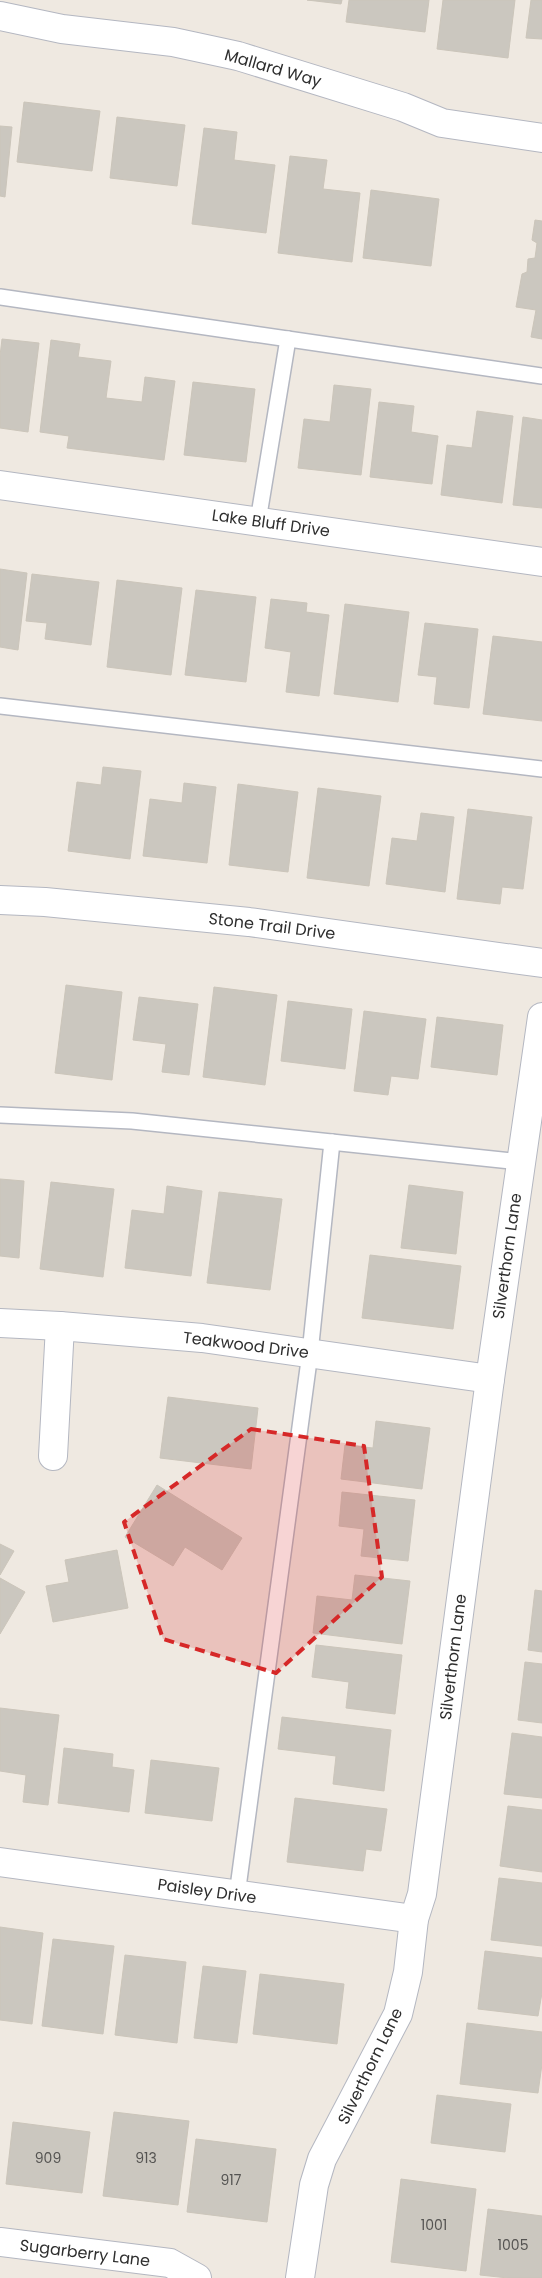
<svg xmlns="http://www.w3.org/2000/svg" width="542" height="2278" font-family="Poppins,sans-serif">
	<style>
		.building { fill: #cbc7bf; stroke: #cbc5ba }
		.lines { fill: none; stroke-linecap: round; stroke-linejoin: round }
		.service-casing { stroke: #b4b7c1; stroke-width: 18 }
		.minor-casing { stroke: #b4b7c1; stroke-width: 30 }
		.service { stroke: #fff; stroke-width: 15 }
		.minor { stroke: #fff; stroke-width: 28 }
		.marked { fill: #d62828; fill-opacity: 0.2; stroke: #d62828; stroke-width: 4; stroke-dasharray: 10 6; stroke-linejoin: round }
		.labels { text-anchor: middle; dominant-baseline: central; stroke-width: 5; stroke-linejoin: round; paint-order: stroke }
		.number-label { font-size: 14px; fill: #555452 }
		.street-label { font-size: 16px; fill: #2e2e2e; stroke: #fff }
	</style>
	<rect width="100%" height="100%" fill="#efe9e1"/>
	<!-- building -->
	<g class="building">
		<path d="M307,0H342L341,4Z"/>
		<path d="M349,0H429L425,32L346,22Z"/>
		<path d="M443,0H515L508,58L437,49Z"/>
		<path d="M531,0H542V39L526,38Z"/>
		<path d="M24,102L100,111L92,171L17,162Z"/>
		<path d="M117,117L185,125L177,186L110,178Z"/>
		<path d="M0,126L12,127L5,197L0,196Z"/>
		<path d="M204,128L237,132L234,160L275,165L266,233L192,224Z"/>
		<path d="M290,156L327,160L323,189L360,193L352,262L278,253Z"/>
		<path d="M371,190L439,199L431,266L363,258Z"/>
		<path d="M535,220L542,221V339L531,337L536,310L516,307L522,274L527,272L528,259L535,258L537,243L532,240Z"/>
		<path d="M2,339L39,343L28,432L0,428V356Z"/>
		<path d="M51,340L80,344L78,357L111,361L106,398L142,402L145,377L175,381L164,460L67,448L69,436L40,432Z"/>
		<path d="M193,382L255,389L246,462L184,455Z"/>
		<path d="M334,385L371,389L361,475L298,468L304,419L330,422Z"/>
		<path d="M379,402L414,406L411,432L438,436L432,484L370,477Z"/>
		<path d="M477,411L513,416L502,503L441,495L447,445L472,448Z"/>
		<path d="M523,417L542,420V508L513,505Z"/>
		<path d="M0,569L27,573L18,650L0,647Z"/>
		<path d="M32,574L99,582L91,645L45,639L47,623L26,621Z"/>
		<path d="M117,580L182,588L171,675L107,667Z"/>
		<path d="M196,590L256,597L246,682L185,675Z"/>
		<path d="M271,599L307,603L306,612L329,615L319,696L286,692L291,652L265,648Z"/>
		<path d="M345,604L409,612L398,702L334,694Z"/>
		<path d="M425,623L478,629L469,708L434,704L437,677L418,675Z"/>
		<path d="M493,636L542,642V721L483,714Z"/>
		<path d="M103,767L141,771L130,859L68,851L77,782L101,785Z"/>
		<path d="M184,783L216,787L207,863L143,856L150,799L182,803Z"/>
		<path d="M238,784L298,792L288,872L229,865Z"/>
		<path d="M318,788L381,796L369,886L307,878Z"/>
		<path d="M468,809L532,817L523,889L502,887L500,904L457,899Z"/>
		<path d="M421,813L454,817L445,892L386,884L392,838L417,841Z"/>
		<path d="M66,985L122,992L112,1080L55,1073Z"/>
		<path d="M214,987L277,995L265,1085L203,1077Z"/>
		<path d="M139,997L198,1004L189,1075L162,1072L166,1044L133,1040Z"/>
		<path d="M288,1001L352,1009L345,1069L281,1061Z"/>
		<path d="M364,1011L426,1019L418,1079L391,1076L388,1095L354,1091Z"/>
		<path d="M437,1017L503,1025L497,1075L431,1067Z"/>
		<path d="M0,1179L24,1181L19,1258L0,1256Z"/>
		<path d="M51,1182L114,1189L103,1277L40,1269Z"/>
		<path d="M409,1185L463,1192L456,1254L401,1248Z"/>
		<path d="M167,1186L202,1191L191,1276L125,1268L132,1210L164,1214Z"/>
		<path d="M219,1192L282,1199L270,1290L207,1283Z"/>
		<path d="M370,1255L461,1266L453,1329L362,1318Z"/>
		<path d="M168,1397L258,1408L251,1469L160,1458Z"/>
		<path d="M376,1421L430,1428L422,1489L341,1479L345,1445L373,1448Z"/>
		<path d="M157,1485L242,1538L222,1570L185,1547L173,1566L125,1537Z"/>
		<path d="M342,1492L415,1500L408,1561L361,1556L364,1529L339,1526Z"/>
		<path d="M0,1544L14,1551L0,1575Z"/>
		<path d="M117,1550L128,1608L53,1622L46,1586L69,1582L65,1560Z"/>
		<path d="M355,1575L410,1581L402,1644L313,1633L317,1596L352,1600Z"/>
		<path d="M0,1578L25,1592L0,1634Z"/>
		<path d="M535,1590L542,1591V1652L528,1650Z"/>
		<path d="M316,1645L402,1655L395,1714L346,1708L349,1682L312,1677Z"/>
		<path d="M525,1662L542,1664V1723L518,1720Z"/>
		<path d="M0,1708L59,1715L48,1805L23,1802L26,1775L0,1771Z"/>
		<path d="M282,1717L391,1730L384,1791L333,1784L336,1756L278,1749Z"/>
		<path d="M512,1733L542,1737V1798L504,1794Z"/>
		<path d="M64,1748L113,1754L112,1767L134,1770L129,1812L58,1803Z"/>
		<path d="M151,1760L219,1768L212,1821L145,1813Z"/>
		<path d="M295,1798L387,1809L381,1851L366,1849L363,1871L287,1862Z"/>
		<path d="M508,1806L542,1810V1872L500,1866Z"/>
		<path d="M499,1878L542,1883V1946L491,1940Z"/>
		<path d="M0,1927L43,1933L32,2024L0,2020Z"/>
		<path d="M53,1939L114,1946L103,2034L42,2026Z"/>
		<path d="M485,1951L542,1958V1993L538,2016L478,2009Z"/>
		<path d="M125,1955L186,1962L177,2043L115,2035Z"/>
		<path d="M203,1966L246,1971L237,2043L194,2038Z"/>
		<path d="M260,1974L344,1984L337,2044L253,2034Z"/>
		<path d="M467,2023L542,2032V2064L538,2093L460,2084Z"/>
		<path d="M437,2095L511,2104L505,2152L431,2143Z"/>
		<path d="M114,2112L189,2121L178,2205L103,2196Z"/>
		<path d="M13,2122L90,2132L82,2193L6,2184Z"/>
		<path d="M196,2139L276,2149L267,2222L187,2212Z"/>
		<path d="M401,2179L476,2189L466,2271L391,2262Z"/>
		<path d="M488,2209L542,2216V2278H508L480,2275Z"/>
	</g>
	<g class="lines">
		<defs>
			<g id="service">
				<path d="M0,297L542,376"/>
				<path d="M258,521L288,339"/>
				<path d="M0,706L542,769"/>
				<path d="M0,1115L132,1121L521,1162"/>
				<path d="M237,1895L310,1353L332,1142"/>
			</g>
			<g id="minor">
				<path d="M0,16L62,29L173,42L238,56L403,107L442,123L542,138"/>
				<path d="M0,485L542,562"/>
				<path d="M0,900L45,902L249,922L542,963"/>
				<path d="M0,1323L60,1326L202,1338L490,1379"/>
				<path d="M53,1456L60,1326"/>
				<path d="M0,1862L414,1919"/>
				<path d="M0,2242L170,2263L197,2278"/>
				<path d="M300,2278L314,2185L322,2159L398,2014L408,1972L414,1919L422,1894L490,1379L542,1017"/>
			</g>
		</defs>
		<!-- service casing -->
		<use href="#service" class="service-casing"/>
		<!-- minor casing -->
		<use href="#minor" class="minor-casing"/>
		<!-- service -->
		<use href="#service" class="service"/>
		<!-- minor -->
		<use href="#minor" class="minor"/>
	</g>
	<!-- marked area -->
	<path class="marked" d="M251,1429L364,1446L382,1577L276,1673L163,1639L124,1522Z"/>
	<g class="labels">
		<!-- number labels -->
		<g class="number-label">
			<text x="48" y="2158">909</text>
			<text x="146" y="2158">913</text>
			<text x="231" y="2180">917</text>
			<text x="434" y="2225">1001</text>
			<text x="513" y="2245">1005</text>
		</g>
		<!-- street labels -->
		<g class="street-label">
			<text transform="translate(273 68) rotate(16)">Mallard Way</text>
			<text transform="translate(271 523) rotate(8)">Lake Bluff Drive</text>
			<text transform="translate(272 926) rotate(7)">Stone Trail Drive</text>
			<text transform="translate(507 1256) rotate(-82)">Silverthorn Lane</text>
			<text transform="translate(246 1345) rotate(7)">Teakwood Drive</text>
			<text transform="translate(453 1657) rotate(-83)">Silverthorn Lane</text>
			<text transform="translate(207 1891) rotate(8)">Paisley Drive</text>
			<text transform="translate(370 2066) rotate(-64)">Silverthorn Lane</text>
			<text transform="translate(85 2253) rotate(7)">Sugarberry Lane</text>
		</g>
	</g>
</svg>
